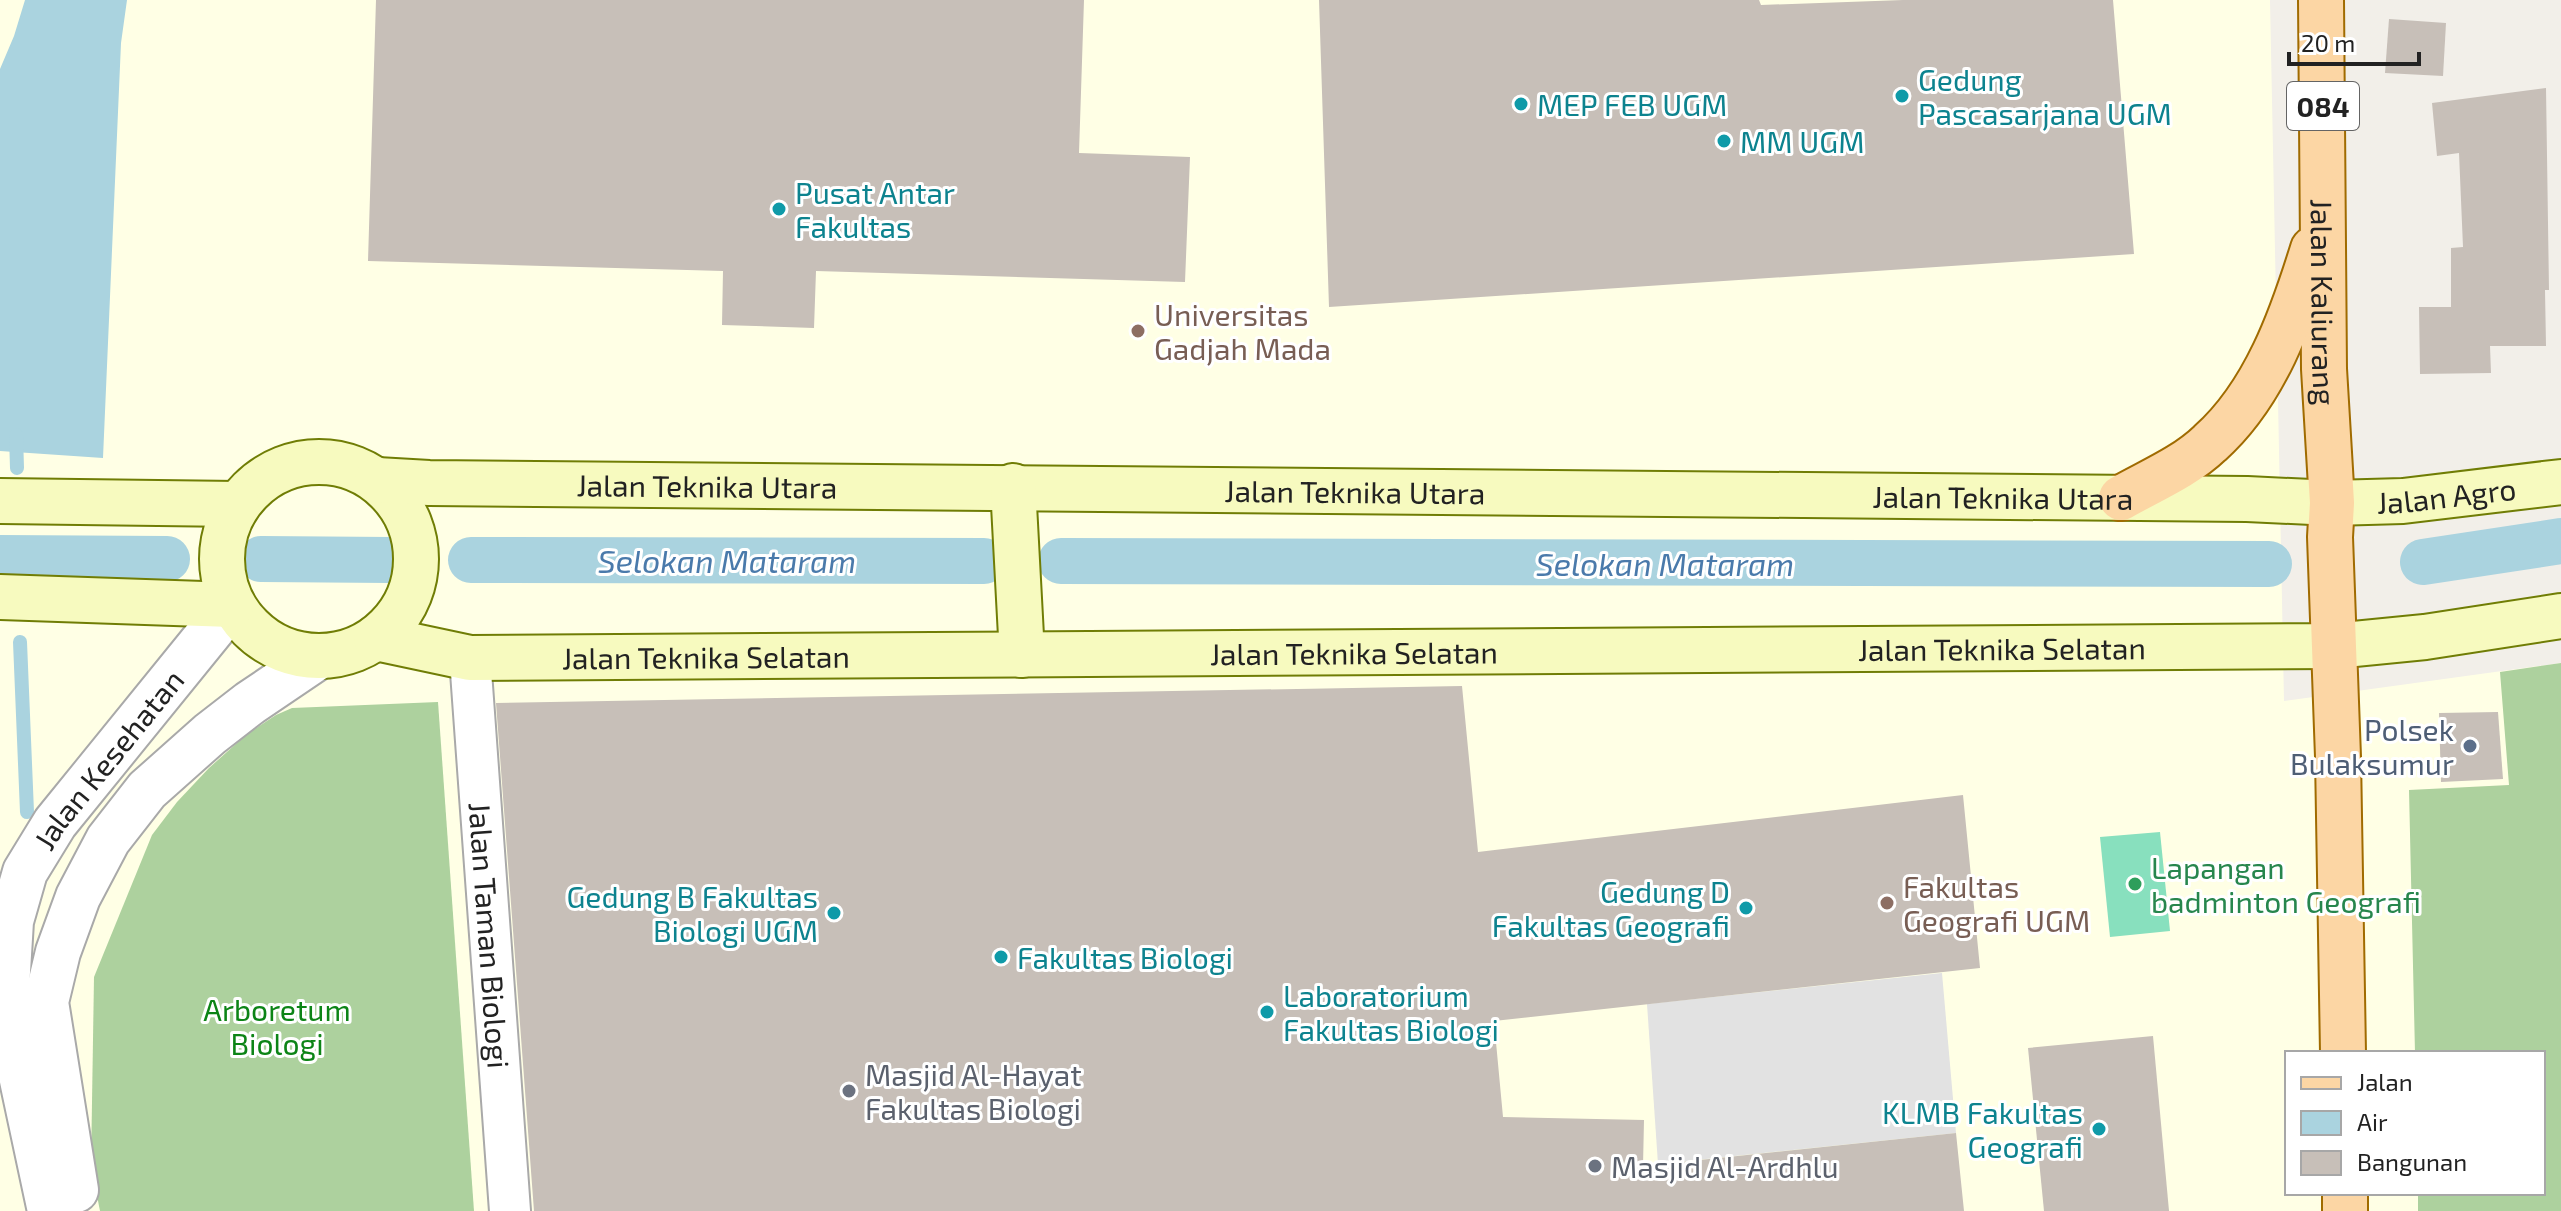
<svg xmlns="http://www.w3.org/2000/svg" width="2561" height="1211" font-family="'Exo 2',sans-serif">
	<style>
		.education { fill: #ffffe5; fill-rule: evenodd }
		.forest { fill: #add19e }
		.pitch { fill: #88e0be }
		.parking { fill: #e2e2e2 }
		.water { fill: #aad3df }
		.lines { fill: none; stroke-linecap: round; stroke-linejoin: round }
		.stream { stroke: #aad3df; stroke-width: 14 }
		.canal { stroke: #aad3df; stroke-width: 46 }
		.building { fill: #c7bfb8 }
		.minor-casing { stroke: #a9a9a9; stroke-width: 44 }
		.tertiary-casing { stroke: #a9a9a9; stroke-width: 48 }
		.secondary-casing { stroke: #707d05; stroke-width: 48 }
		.primary-casing { stroke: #a06b00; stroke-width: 48 }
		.minor { stroke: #fff; stroke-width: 40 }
		.tertiary { stroke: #fff; stroke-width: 44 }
		.secondary { stroke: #f7fabf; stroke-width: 44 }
		.primary { stroke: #fcd6a4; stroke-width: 44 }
		.culture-dot { fill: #0f9aa8; stroke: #fff; stroke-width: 3 }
		.education-dot { fill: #8d6e63; stroke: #fff; stroke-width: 3 }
		.service-dot { fill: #5c6f8a; stroke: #fff; stroke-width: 3 }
		.leisure-dot { fill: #2e9e5b; stroke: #fff; stroke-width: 3 }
		.worship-dot { fill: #6b7280; stroke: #fff; stroke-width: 3 }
		.labels { text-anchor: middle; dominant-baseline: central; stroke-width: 6; stroke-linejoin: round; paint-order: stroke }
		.shield { fill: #fff; stroke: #646464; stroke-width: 2 }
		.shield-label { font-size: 28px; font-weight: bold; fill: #222 }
		.culture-label { font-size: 30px; fill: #0d838f; stroke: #fff; text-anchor: start }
		.street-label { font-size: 30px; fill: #222; stroke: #fff }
		.education-label { font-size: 30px; fill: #785e54; stroke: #fff; text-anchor: start }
		.service-label { font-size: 30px; fill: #4e5e75; stroke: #fff; text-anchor: end }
		.leisure-label { font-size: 30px; fill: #27864d; stroke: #fff; text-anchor: start }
		.park-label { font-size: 30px; fill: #0c8416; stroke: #fff }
		.worship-label { font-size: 30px; fill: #5b616d; stroke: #fff; text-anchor: start }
		.water-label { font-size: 32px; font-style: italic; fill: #4a7aab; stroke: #fff }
	</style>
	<rect width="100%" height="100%" fill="#f2efe9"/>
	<!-- education -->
	<path class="education" d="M0,0H2270L2284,701L2561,663V1211H0ZM2287,1053H2543V1193H2287Z"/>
	<!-- forest -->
	<g class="forest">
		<path d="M2561,663V1211H2418V1193H2543V1053H2415L2409,790L2509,785L2500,672Z"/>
		<path d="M438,702L474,1211H100L91,1165L94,977L152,835L177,802L209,768L247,734L276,715L292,708Z"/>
	</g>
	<!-- pitch -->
	<path class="pitch" d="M2160,832L2170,931L2110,937L2100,837Z"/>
	<!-- parking -->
	<path class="parking" d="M1942,973L1956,1133L1658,1164L1647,1004Z"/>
	<!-- water -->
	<path class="water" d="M25,0H127L121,43L103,458L0,451V69L14,36Z"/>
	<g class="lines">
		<!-- stream -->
		<g class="stream">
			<path d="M16,435L17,468"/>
			<path d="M20,642L27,812"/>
		</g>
		<!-- canal -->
		<g class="canal">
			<path d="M0,558L167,559"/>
			<path d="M261,559L390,560"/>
			<path d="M471,560L984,561"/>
			<path d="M1061,561L2269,564"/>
			<path d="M2423,562L2561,541"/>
		</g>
	</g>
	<!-- building -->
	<g class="building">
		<path d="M376,0H1084L1079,153L1190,157L1185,282L816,271L814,328L722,325L723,271L368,261Z"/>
		<path d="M1319,0H1759L1761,5L1903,0H2113L2134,254L1329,307Z"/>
		<path d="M2389,19L2446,23L2443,76L2385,73Z"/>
		<path d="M2546,88L2549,290H2545L2546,346H2490L2491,373L2420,374L2419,307H2451V248L2463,247L2459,153L2437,156L2432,103Z"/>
		<path d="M1462,686L1478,852L1963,795L1980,968L1494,1021L1503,1117L1644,1120L1643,1166L1956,1133L1964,1211H534L496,703Z"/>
		<path d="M2498,712L2503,779L2441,782L2439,713Z"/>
		<path d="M2153,1036L2169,1211H2044L2028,1048Z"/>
	</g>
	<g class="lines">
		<defs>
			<g id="minor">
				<path id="s1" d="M470,658L510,1211"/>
			</g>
			<g id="tertiary">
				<path d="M76,1190L46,1002L58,952L78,897L108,840L147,790L210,734L250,703L318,657"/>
				<path id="s2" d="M50,1211L6,1005L11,921L25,872L55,823L232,605"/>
			</g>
			<g id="secondary">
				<circle cx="319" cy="559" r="97"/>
				<path id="s3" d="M377,480L429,483L2247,499L2332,503L2403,501L2561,482"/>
				<path d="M1013,486L1022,655"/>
				<path d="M0,501L237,504"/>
				<path d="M0,597L232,605"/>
				<path id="s4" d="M376,638L470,658L2334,646L2425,637L2561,616"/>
			</g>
			<g id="primary">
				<path id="s5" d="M2321,0L2324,369L2332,503L2330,537L2338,757L2343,1053"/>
				<path d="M2121,498C2151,481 2185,467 2210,443C2265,394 2292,317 2313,249"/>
				<path d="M2345,1193V1211"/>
			</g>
		</defs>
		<!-- minor casing -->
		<use href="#minor" class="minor-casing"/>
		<!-- tertiary casing -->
		<use href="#tertiary" class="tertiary-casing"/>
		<!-- secondary casing -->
		<use href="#secondary" class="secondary-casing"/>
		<!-- primary casing -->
		<use href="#primary" class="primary-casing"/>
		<!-- minor -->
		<use href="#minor" class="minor"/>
		<!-- tertiary -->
		<use href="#tertiary" class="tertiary"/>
		<!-- secondary -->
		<use href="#secondary" class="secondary"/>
		<!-- primary -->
		<use href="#primary" class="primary"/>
	</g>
	<!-- markers -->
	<g class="culture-dot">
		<circle cx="1902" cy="96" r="8"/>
		<circle cx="1521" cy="104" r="8"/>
		<circle cx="1724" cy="141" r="8"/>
		<circle cx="779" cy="209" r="8"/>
		<circle cx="1746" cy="908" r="8"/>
		<circle cx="834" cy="913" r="8"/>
		<circle cx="1001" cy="957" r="8"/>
		<circle cx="1267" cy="1012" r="8"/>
		<circle cx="2099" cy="1129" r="8"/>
	</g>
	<g class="education-dot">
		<circle cx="1138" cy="331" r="8"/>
		<circle cx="1887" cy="903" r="8"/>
	</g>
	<circle class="service-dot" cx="2470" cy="746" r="8"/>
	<circle class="leisure-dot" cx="2135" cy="884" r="8"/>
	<g class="worship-dot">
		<circle cx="849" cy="1091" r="8"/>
		<circle cx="1595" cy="1166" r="8"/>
	</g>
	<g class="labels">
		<!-- shield labels -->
		<rect class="shield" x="2287" y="82" width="72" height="48" rx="6"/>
		<g class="shield-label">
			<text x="2323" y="106">084</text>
		</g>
		<!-- culture labels -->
		<g class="culture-label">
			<text x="1918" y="79">Gedung<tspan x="1918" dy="34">Pascasarjana UGM</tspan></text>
			<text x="1537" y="104">MEP FEB UGM</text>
			<text x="1740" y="141">MM UGM</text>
			<text x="795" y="192">Pusat Antar<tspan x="795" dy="34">Fakultas</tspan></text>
			<text x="1730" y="891" text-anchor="end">Gedung D<tspan x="1730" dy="34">Fakultas Geografi</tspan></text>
			<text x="818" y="896" text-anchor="end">Gedung B Fakultas<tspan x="818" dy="34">Biologi UGM</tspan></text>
			<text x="1017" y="957">Fakultas Biologi</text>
			<text x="1283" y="995">Laboratorium<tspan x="1283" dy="34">Fakultas Biologi</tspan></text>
			<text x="2083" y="1112" text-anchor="end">KLMB Fakultas<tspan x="2083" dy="34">Geografi</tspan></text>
		</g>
		<!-- street labels -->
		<g class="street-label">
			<text stroke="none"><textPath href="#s5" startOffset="302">Jalan Kaliurang</textPath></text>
			<text stroke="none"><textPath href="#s3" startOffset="330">Jalan Teknika Utara</textPath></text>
			<text stroke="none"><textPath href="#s3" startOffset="978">Jalan Teknika Utara</textPath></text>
			<text stroke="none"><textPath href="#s3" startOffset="2070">Jalan Agro</textPath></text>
			<text stroke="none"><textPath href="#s3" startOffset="1626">Jalan Teknika Utara</textPath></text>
			<text stroke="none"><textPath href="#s4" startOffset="1628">Jalan Teknika Selatan</textPath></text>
			<text stroke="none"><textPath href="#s4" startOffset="980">Jalan Teknika Selatan</textPath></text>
			<text stroke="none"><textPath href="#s4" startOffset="332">Jalan Teknika Selatan</textPath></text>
			<text stroke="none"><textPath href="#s2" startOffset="486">Jalan Kesehatan</textPath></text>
			<text stroke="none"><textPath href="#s1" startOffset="278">Jalan Taman Biologi</textPath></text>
		</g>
		<!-- education labels -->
		<g class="education-label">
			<text x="1154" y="314">Universitas<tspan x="1154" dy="34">Gadjah Mada</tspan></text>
			<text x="1903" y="886">Fakultas<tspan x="1903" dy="34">Geografi UGM</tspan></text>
		</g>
		<!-- service labels -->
		<g class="service-label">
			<text x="2454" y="729">Polsek<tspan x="2454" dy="34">Bulaksumur</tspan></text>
		</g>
		<!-- leisure labels -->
		<g class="leisure-label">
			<text x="2151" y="867">Lapangan<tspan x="2151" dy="34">badminton Geografi</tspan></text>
		</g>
		<!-- park labels -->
		<g class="park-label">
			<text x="277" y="1009">Arboretum<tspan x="277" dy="34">Biologi</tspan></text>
		</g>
		<!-- worship labels -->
		<g class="worship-label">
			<text x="865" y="1074">Masjid Al-Hayat<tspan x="865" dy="34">Fakultas Biologi</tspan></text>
			<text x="1611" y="1166">Masjid Al-Ardhlu</text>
		</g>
		<!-- water labels -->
		<g class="water-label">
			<text x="727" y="560">Selokan Mataram</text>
			<text x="1665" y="563">Selokan Mataram</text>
		</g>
	</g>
	<!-- legend -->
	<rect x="2285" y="1051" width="260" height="144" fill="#ffffff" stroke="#a7a7a7" stroke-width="2"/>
	<rect x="2301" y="1077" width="40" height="12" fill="#fcd6a4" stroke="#a7a7a7" stroke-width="2"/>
	<text x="2357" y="1091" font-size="24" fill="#222222">Jalan</text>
	<rect x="2301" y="1111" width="40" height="24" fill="#aad3df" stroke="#a7a7a7" stroke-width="2"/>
	<text x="2357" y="1131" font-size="24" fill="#222222">Air</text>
	<rect x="2301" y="1151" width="40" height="24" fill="#c7bfb8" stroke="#a7a7a7" stroke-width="2"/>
	<text x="2357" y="1171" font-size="24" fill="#222222">Bangunan</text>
	<!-- scale -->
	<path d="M2289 52v12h130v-12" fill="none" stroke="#222222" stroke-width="4"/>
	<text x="2301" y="52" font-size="24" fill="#222222" stroke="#ffffff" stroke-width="6" paint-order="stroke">20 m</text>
</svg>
